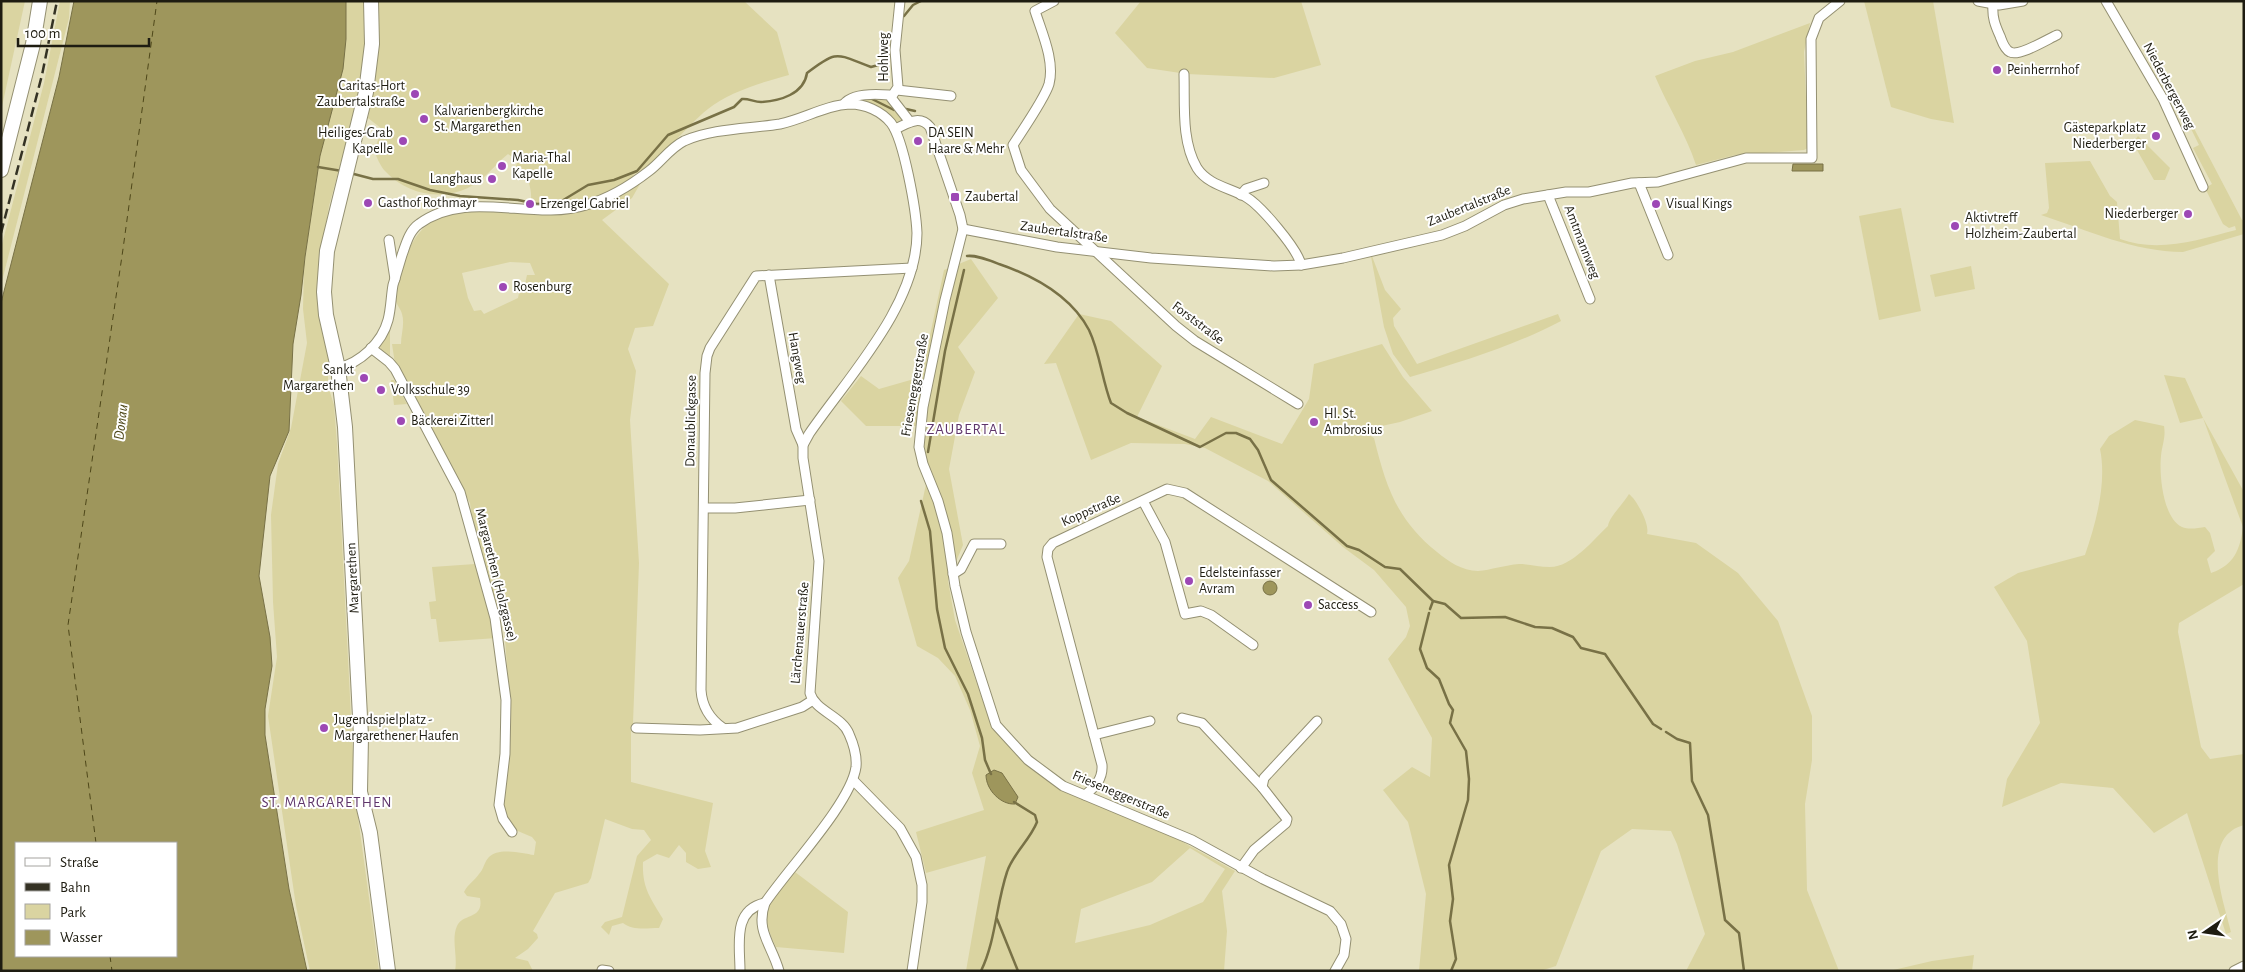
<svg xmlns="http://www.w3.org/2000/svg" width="2245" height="972" font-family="'Alegreya Sans',sans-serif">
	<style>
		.green { fill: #dad4a1; fill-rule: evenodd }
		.water { fill: #9e965c; stroke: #787146; fill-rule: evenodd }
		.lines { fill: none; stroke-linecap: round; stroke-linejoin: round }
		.stream { stroke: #787146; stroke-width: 2.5 }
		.ferry { stroke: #4e4719; stroke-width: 1; stroke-dasharray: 6 5; stroke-linecap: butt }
		.minor-casing { stroke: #949072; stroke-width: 11 }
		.primary-casing { stroke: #949072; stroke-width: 16 }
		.minor { stroke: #fff; stroke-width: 9 }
		.primary { stroke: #fff; stroke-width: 14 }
		.rail { stroke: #343224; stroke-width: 2.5; stroke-dasharray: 10 5; stroke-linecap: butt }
		.poi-dot { fill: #9d48b5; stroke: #fff; stroke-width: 2 }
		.labels { text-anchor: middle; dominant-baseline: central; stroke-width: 4; stroke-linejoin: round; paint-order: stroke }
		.street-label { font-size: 14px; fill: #1e1c11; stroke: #fff }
		.poi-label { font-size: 14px; fill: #1e1c11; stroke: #fff; text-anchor: start }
		.water-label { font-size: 15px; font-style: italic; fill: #4e4719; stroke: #fff }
		.neighbourhood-label { font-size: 15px; letter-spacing: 1px; fill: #5f356b; stroke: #fff }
	</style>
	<rect width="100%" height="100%" fill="#e6e2c1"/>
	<!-- green -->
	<g class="green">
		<path d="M1,1H25L1,111Z"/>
		<path d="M60,1H70L69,18L1,285V248L44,83Z"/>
		<path d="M346,1H365L366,32L361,88L329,206L321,255L328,352V386L334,405L337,444L355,795L379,971H310L296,906L268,716L277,657L273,602L271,515L278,464L291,428L307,343L303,309L304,265L320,156L343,68L346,39Z"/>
		<path d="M378,1H744L777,32L789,75C763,82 729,92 708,109C683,129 662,160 633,175L640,184L632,198L602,220L669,284L653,326L635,328L628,349L636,371L630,420L639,563L633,723L631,731V782L713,803L705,851L711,867L698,869L686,862V853L679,845L669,858L657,854L643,862C642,888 650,897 663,919L659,928C647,928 633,931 623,923L612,926L609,935L601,927L605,922L622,917L637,856L651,840L644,830L632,829L605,819L591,878L588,883L555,893L533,931L537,934L538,938L528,949L515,958L528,961L533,971H455C458,957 451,939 457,926C463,913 484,920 480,898L467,896L464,892C468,884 474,881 479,874C484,869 484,862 489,857C498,847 522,853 534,855L536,842L532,837L513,829L502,812L509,692L504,626L502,616L495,604L473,527L470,503L395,364L392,344H401C401,334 405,324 402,314C401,309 395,303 395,297C395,286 401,274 404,263C423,200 471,212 524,213C533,203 532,195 529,183L513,173L518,161L508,154C499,161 492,170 483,178C454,203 411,199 385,171C380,166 377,157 374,151L382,129L368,118L377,59ZM510,262L530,263L535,275H527L525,284L521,283L518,298L484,314L481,310L474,311L468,298L462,273Z"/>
		<path d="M1141,1H1301L1321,65L1274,78L1187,74L1147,68L1115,33Z"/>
		<path d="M1864,1H1933L1954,123L1931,119L1891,107Z"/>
		<path d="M1810,23L1804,52L1808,148L1804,150L1735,155L1696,165C1686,134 1668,107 1655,76L1695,61L1733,52Z"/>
		<path d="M2165,73L2242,220H2244V234L2183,252C2134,252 2087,230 2041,215L2047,213L2049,208L2045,163L2090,161L2110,196L2117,202L2120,239C2158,253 2198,240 2236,230L2235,226L2229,228L2223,224L2205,188L2212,184L2193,148L2199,145L2165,76Z"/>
		<path d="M882,98L890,101L907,118L896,122L884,110L859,100Z"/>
		<path d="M2138,136L2170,168L2165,180H2154L2133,143Z"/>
		<path d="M1901,208L1921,311L1879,320L1859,216Z"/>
		<path d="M1370,251L1385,290L1401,309L1393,318L1394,326L1417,364L1558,314L1561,321C1511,347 1464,361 1410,377L1393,354L1384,327Z"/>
		<path d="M971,259L998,298L958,347L975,372L959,415L949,469L963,545L948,581L955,620L989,719L993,727L1022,758L1053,784L1161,830L1235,871L1222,891L1227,931L1224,971H966L986,856L926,873L916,832L984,810L972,773L980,746L970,710L955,676L938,658L917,646L898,578L909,561L929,471L924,448L916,426H866L841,401L861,376L879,389L921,377L944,270ZM1190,848L1225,869L1203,902L1150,925L1075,943L1081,909L1152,882Z"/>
		<path d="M1971,266L1975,289L1935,297L1930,275Z"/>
		<path d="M1079,314L1111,321L1162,366L1137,417L1195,439L1211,417L1282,444L1309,399L1314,364L1382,344L1403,377L1432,411L1400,422L1377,427H1356L1374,438C1386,487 1397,520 1437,552C1448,561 1462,571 1478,571C1491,570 1505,565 1519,564C1529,564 1539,567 1550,567C1572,567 1593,540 1608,526C1609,517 1624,503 1629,494C1637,500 1650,525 1647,534L1696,543L1738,573L1778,621L1812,716V760L1805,804L1807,890L1839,971H1686L1705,934L1677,844L1671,831L1632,829L1601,851L1556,966L1540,971H1419L1426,894L1408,822L1383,790L1412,767L1430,777L1432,738L1388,659L1406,637L1410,626L1406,607L1374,570L1343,547L1268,481L1205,448L1185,444L1131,443L1091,460L1056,363L1044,364Z"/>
		<path d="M390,328V358L381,351L380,346Z"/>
		<path d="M2164,375L2185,378L2203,418L2244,492V584L2179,623L2178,632L2201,747L2210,759L2244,754V825C2199,837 2224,902 2231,932L2226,934L2187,813L2154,833L2113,788L2061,783L2002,807L2007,779L2040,723L2027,641L1994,587L2018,573L2085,555C2096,523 2107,483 2100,449L2109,436L2135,420L2164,426C2166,437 2162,445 2161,456C2159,475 2163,518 2182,527C2189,530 2198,528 2205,527L2210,533L2215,551L2207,559L2211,573C2234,565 2240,550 2243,527L2203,418L2180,423Z"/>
		<path d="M391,380H394L407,404L394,405Z"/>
		<path d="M475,564L497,638L439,642L436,619H431L429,602L436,601L432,567Z"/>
		<path d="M795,872L848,912L844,953L776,947C757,907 768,903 795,872Z"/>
		<path d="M1974,955L1972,971H1889L1932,961Z"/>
	</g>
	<!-- water -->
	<g class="water">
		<path d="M74,1H346V39L343,69L320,156L305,257L301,295L293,344L289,431L270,476L259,576L270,637L272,666L265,709V735L289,889L307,971H1V303L59,77ZM16,843H176V956H16Z"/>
		<path d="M1793,164H1823V171H1792Z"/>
		<circle cx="1270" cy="588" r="7"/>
		<path d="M994,770L1002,773L1018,797L1015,804C1001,805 986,790 986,775Z"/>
	</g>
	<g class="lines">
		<!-- stream -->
		<g class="stream">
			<path d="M904,16L913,5L921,1"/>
			<path d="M872,99L894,110"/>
			<path d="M906,109L915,111"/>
			<path d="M318,167L342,171"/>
			<path d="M350,173L373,179H398L430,190L460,196L518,200L537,204L553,203L560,202L588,185L614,180L637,171L668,135L734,107L742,99C748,98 754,102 761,102C780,101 804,94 807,73C838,49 836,54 871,67L882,64L889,55"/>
			<path d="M967,256C977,255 989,260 999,264C1034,276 1071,296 1089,330C1100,353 1102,380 1111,403L1127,413L1200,447L1226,433H1236L1250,439L1258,450L1271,480L1347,546L1359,550L1385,567L1400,569L1433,601L1445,604L1461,618L1505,617L1535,627L1552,628L1573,637L1581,648L1605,654L1653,724L1661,729"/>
			<path d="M928,452L945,351L964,270"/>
			<path d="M921,501L930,531L937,609L945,648L968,694L982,738L985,760L991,774"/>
			<path d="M1430,609L1433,601"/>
			<path d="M1429,613L1420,649L1427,668L1439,679L1449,704L1453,710L1450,723L1466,751L1469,779L1468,800L1449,865L1453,899L1450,921L1456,959L1451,971"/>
			<path d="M1666,732L1677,739L1690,743L1692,781L1708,815L1725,920L1739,933L1744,971"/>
			<path d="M997,919L1018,971"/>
			<path d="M981,971C996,940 996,905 1007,872C1012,855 1030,840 1037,822L1035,815L1014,802"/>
		</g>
		<!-- ferry -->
		<g class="ferry">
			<path d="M96,843L68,625L123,249L157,1"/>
			<path d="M110,956L112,971"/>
		</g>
		<defs>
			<g id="minor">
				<path d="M1054,1L1035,11C1042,33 1055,61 1049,84C1045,98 1022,131 1013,145L1021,170L1050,209L1176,326L1195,341L1298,404"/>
				<path d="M1978,1L1999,5L2023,1"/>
				<path d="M2106,1L2163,99L2203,187"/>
				<path d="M1993,5C1992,17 1995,25 2000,36C2002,41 2004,49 2010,52C2019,57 2048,39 2057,35"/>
				<path d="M1184,74C1185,104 1181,141 1197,168C1208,185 1230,188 1246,197C1260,205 1298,249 1301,265"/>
				<path d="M897,90L951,96"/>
				<path d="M892,96L898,87L895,50L900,1"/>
				<path d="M844,104C852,93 877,94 889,95L910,122"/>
				<path d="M895,129C907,124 919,114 930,127L960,215L963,229L945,300L923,407L919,447L923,464L938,501L947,533L955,586L966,632L996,725L1028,760L1063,786L1192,840L1263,879L1330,911L1341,924L1346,939L1344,955L1335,971"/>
				<path d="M1639,183L1668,255"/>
				<path d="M1241,195L1246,189L1264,183"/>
				<path d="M1548,195L1590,299"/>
				<path d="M963,229L1057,247L1151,258L1274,266L1301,265L1343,258L1442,235L1465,226L1504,205L1523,199L1566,192H1589L1632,183L1658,182L1746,158H1812L1811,39L1819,18L1840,1"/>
				<path d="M389,240L395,279"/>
				<path d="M769,275L796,429L803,445"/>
				<path d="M371,348L389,362L395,369L460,492L495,618L506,700L505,754L499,805L503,819L512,832"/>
				<path d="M338,368C360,363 382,343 388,320C391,309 391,296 393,285C396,275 399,265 402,255C406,244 409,231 419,224C467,188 533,222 586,205C607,199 631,185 649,171C661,162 670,148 684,141C714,128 749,129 780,124C804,119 826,105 850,104C865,104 881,111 891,123C904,140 916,210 917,233C917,305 848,377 809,434L803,445V458L819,561L810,693C815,711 842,716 849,734C853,743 857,757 856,767C851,803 787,870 765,903C755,931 772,945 779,971"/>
				<path d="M1143,501L1165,542L1185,614L1201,611L1211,615L1253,645"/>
				<path d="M704,508H735L810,500"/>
				<path d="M953,574L961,569L974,544H1001"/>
				<path d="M1182,718L1202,723L1262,787L1287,819L1286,823L1254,850L1241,868"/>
				<path d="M636,728L700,730L737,728L802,707L813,700"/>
				<path d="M723,728C710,719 702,706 701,690L705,373L707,356L710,348L756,276L912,268"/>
				<path d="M1094,735L1150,721"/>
				<path d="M853,780L900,828L916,857L922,885V902L912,971"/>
				<path d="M1262,787L1264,778L1317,721"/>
				<path d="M1085,795C1095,787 1103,779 1102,765L1047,557L1048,549L1053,543L1167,489L1185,493L1371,612"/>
				<path d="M602,970L609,971"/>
				<path d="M740,971C740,945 732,910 765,903"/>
				<path d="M2234,971L2244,966"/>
			</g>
			<g id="primary">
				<path d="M371,1L372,44L366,92L327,251L324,292L326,315L338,368L345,427L361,736L360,792L370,833L388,971"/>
				<path d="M1,170L33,44L40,1"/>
			</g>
		</defs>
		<!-- minor casing -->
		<use href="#minor" class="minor-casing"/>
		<!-- primary casing -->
		<use href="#primary" class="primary-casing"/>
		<!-- minor -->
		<use href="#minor" class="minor"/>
		<!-- primary -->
		<use href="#primary" class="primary"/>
		<!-- rail -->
		<path class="rail" d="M1,233L42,75L57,1"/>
	</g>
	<!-- markers -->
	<g class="poi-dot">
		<circle cx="1997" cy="70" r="5"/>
		<circle cx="415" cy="94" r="5"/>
		<circle cx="424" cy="119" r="5"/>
		<circle cx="2156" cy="136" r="5"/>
		<circle cx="403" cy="141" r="5"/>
		<circle cx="918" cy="141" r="5"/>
		<circle cx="502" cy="166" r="5"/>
		<circle cx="492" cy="179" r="5"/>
		<rect x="950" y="192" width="10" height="10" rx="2.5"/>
		<circle cx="368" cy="203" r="5"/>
		<circle cx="530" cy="204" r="5"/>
		<circle cx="1656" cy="204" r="5"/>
		<circle cx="2188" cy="214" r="5"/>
		<circle cx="1955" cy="226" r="5"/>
		<circle cx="503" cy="287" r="5"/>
		<circle cx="364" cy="378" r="5"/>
		<circle cx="381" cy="390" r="5"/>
		<circle cx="401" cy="421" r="5"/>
		<circle cx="1314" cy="422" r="5"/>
		<circle cx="1189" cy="581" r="5"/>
		<circle cx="1308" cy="605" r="5"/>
		<circle cx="324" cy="728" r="5"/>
	</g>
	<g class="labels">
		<!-- street labels -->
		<g class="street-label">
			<text transform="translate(884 57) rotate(-90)">Hohlweg</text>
			<text transform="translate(2169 86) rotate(62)">Niederbergerweg</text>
			<text transform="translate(1469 206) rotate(-22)">Zaubertalstraße</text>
			<text transform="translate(1064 232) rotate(8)">Zaubertalstraße</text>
			<text transform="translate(1582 242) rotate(69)">Amtmannweg</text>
			<text transform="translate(1198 323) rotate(37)">Forststraße</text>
			<text transform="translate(797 358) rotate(80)">Hangweg</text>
			<text transform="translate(915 385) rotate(-80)">Frieseneggerstraße</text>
			<text transform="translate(691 421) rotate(-89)">Donaublickgasse</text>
			<text transform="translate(1091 510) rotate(-24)">Koppstraße</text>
			<text transform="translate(496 575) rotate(76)">Margarethen (Holzgasse)</text>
			<text transform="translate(353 578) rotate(-93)">Margarethen</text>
			<text transform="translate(800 633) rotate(-85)">Lärchenauerstraße</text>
			<text transform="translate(1121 795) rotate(23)">Frieseneggerstraße</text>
		</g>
		<!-- poi labels -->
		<g class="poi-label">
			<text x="2007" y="70">Peinherrnhof</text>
			<text x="405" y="86" text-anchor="end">Caritas-Hort<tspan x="405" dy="16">Zaubertalstraße</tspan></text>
			<text x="434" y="111">Kalvarienbergkirche<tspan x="434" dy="16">St. Margarethen</tspan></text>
			<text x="2146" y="128" text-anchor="end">Gästeparkplatz<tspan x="2146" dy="16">Niederberger</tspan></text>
			<text x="393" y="133" text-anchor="end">Heiliges-Grab<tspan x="393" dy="16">Kapelle</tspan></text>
			<text x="928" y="133">DA SEIN<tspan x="928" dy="16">Haare &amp; Mehr</tspan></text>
			<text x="512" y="158">Maria-Thal<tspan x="512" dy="16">Kapelle</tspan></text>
			<text x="482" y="179" text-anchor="end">Langhaus</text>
			<text x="965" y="197">Zaubertal</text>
			<text x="378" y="203">Gasthof Rothmayr</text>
			<text x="540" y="204">Erzengel Gabriel</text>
			<text x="1666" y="204">Visual Kings</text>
			<text x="2178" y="214" text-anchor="end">Niederberger</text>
			<text x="1965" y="218">Aktivtreff<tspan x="1965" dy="16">Holzheim-Zaubertal</tspan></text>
			<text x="513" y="287">Rosenburg</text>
			<text x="354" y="370" text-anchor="end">Sankt<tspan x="354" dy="16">Margarethen</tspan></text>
			<text x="391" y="390">Volksschule 39</text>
			<text x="1324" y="414">Hl. St.<tspan x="1324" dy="16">Ambrosius</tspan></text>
			<text x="411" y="421">Bäckerei Zitterl</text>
			<text x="1199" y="573">Edelsteinfasser<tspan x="1199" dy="16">Avram</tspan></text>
			<text x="1318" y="605">Saccess</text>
			<text x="334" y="720">Jugendspielplatz -<tspan x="334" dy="16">Margarethener Haufen</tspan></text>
		</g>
		<!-- water labels -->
		<g class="water-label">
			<text transform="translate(121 422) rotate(-83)">Donau</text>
		</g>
		<!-- neighbourhood labels -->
		<g class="neighbourhood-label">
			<text x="966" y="429">ZAUBERTAL</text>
			<text x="327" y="802">ST. MARGARETHEN</text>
		</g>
	</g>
	<!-- border -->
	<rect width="2245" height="972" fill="none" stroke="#1e1c11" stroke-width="5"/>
	<!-- legend -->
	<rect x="15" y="842" width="162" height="115" fill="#ffffff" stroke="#a5a4a0"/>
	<rect x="25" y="858" width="25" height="8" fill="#ffffff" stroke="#a5a4a0"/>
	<text x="60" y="867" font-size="15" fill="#1e1c11">Straße</text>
	<rect x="25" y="883" width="25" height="8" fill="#343224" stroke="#a5a4a0"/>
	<text x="60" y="892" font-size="15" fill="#1e1c11">Bahn</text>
	<rect x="25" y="904" width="25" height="15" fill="#dad4a1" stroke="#a5a4a0"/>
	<text x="60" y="917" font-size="15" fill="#1e1c11">Park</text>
	<rect x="25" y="930" width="25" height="15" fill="#9e965c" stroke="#a5a4a0"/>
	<text x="60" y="942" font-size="15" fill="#1e1c11">Wasser</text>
	<!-- north arrow -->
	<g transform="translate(2205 932) rotate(257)" stroke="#ffffff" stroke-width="4" paint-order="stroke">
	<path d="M0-4L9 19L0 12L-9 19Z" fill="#1e1c11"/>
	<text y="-8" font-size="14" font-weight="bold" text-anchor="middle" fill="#1e1c11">N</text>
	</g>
	<!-- scale -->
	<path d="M18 38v8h131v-8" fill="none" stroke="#1e1c11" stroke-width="2.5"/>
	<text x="25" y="38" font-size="15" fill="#1e1c11" stroke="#ffffff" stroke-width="4" paint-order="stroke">100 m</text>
</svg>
